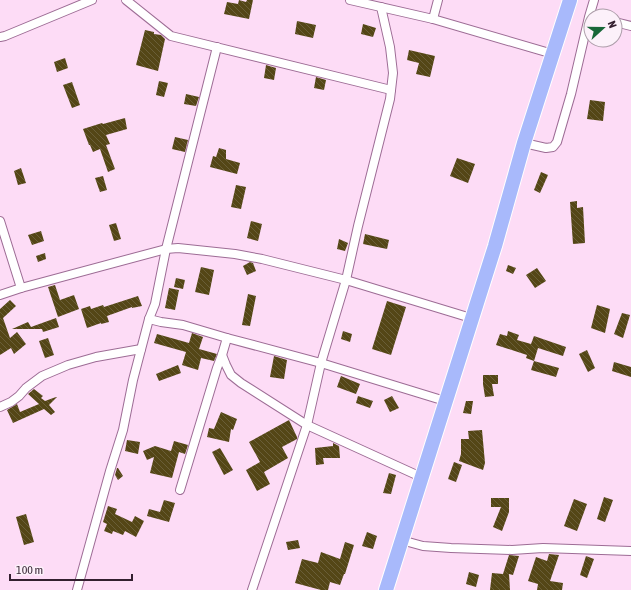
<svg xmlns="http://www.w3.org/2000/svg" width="631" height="590" font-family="'Asap Condensed',sans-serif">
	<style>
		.building { fill: url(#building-back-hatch) }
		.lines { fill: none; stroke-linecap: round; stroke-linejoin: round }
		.street-casing { stroke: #9d6c95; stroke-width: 10 }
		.highway-casing { stroke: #fff; stroke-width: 16 }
		.street { stroke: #fff; stroke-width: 8 }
		.highway { stroke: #a8b9fb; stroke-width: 14 }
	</style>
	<defs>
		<pattern id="building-back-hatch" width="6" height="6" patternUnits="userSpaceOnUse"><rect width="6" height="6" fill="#544616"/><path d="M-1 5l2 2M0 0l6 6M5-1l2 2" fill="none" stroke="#6a5e38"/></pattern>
	</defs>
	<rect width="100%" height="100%" fill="#fddcf6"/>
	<!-- building -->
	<g class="building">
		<path d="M239,0L246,2L247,0H253L249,19L224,14L227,2L238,4Z"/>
		<path d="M297,21L316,25L313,38L295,34Z"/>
		<path d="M363,24L376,28L373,37L361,34Z"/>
		<path d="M145,30L154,32V34L161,35L165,39L158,71L136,65Z"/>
		<path d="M409,50L435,56L430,77L416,74L419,63L407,60Z"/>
		<path d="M65,58L68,68L57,72L54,62Z"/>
		<path d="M266,65L276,68L274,80L264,78Z"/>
		<path d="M316,77L326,80L324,90L314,88Z"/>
		<path d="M159,81L168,83L164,97L156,95Z"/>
		<path d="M72,82L80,105L72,108L63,85Z"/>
		<path d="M186,94L199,97L196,106L184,104Z"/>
		<path d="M590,100L605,102L603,121L587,119Z"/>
		<path d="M125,118L127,129L106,135L110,144L106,145L115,169L108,172L100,149L93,152L90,145H89L83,129L102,123L103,124Z"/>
		<path d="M175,137L188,140L185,152L172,149Z"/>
		<path d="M219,148L226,150V159L240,163L237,174L210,167L213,156L216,157Z"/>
		<path d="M457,158L475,164L468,183L450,176Z"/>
		<path d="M21,168L26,183L18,185L14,171Z"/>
		<path d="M541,172L548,175L540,193L534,190Z"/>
		<path d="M103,176L107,190L100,192L95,178Z"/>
		<path d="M236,185L246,187L241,209L231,207Z"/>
		<path d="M577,201V208L583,207L585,243L573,244L570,202Z"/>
		<path d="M251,221L262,224L258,241L247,238Z"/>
		<path d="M116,223L121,239L114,241L109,225Z"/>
		<path d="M41,231L44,241L32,245L28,235Z"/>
		<path d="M365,234L389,240L387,249L363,244Z"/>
		<path d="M339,239L348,243L345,251L337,249Z"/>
		<path d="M45,253L46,259L38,262L36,256Z"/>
		<path d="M250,262L253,263L256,271L247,275L243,266Z"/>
		<path d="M508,265L516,268L513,274L506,271Z"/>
		<path d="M201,267L214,270L209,295L195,292Z"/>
		<path d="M537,268L546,281L535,288L526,275Z"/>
		<path d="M176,278L185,280L183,289L174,287Z"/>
		<path d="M55,285L60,300L74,295L79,309L58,317L48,287Z"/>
		<path d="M169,288L179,290L175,310L165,308Z"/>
		<path d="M248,294L256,296L250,326L242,325Z"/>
		<path d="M138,296L142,306L132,308V307L107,316L109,322L101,324V323L87,328L81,309L90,306L91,309L103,305L104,307Z"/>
		<path d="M10,300L16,306L3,318L10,338L17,332L26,344L14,354L11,348L0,355V309Z"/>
		<path d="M387,301L406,307L391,355L372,349Z"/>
		<path d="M597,305L610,309L605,333L591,328Z"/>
		<path d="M622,313L630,315L623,338L614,334Z"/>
		<path d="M56,318L59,327L43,332L42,329H12L28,322L31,327Z"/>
		<path d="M343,331L352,334L350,342L341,339Z"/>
		<path d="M508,331L519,335L517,340L531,344L534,336L566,347L563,356L538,348L534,361L526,358L527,355L496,345L500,334L507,336Z"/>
		<path d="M192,333L203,337L199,349L217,354L214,361L201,358L198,370L182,365L186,352L154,343L157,334L189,343Z"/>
		<path d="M48,338L54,355L45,358L39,341Z"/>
		<path d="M587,350L595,368L588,372L579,354Z"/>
		<path d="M274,356L287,360L284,379L270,377Z"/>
		<path d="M534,361L559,368L556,377L531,370Z"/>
		<path d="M614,362L631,367V377L612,371Z"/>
		<path d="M178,365L181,373L159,381L156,374Z"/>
		<path d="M483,375H498V384H492L494,396L485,397L483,384Z"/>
		<path d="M341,376L360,384L356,394L337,387Z"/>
		<path d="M34,389L43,396L41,398L45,401L56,397H57L49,405L55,412L51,415L44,409L13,423L7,410L17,404L20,412L39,404L28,394Z"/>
		<path d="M358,396L373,401L370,408L356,403Z"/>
		<path d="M392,396L399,408L390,412L384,400Z"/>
		<path d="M466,401H473L471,414L463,413Z"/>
		<path d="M221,412L237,419L233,430L231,429L229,442L207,437L209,428L214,429Z"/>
		<path d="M289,420L297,437V439L282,447L288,458L264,472L270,484L257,491L246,470L260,462L249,442Z"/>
		<path d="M482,430L485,463L483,470L459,461L461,454V439H469L468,431Z"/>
		<path d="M127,440L140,442L138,454L125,451Z"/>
		<path d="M174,441L188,445L185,454L179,452L172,478L150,473L154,457L147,460L143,451L155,446L171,451Z"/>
		<path d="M333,443L339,446L340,458H323L324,464L316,465L315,448L333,446Z"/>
		<path d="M220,448L233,470L224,475L212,452Z"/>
		<path d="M454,462L462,465L456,482L448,479Z"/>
		<path d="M117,468H118L123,476L118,480L115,475Z"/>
		<path d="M389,473L396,475L391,494L383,493Z"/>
		<path d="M604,497L613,500L605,522L597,519Z"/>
		<path d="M491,498H509V512L502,531L493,527L501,507H491Z"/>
		<path d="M574,499L587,504L577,531L564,526Z"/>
		<path d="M164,500L175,503L169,522L147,516L149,509L160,512Z"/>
		<path d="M108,506L117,509L115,514L132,522L135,516L144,521L136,537L125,531L123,535L113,531L112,534L104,531L107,524L103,522Z"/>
		<path d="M26,514L34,542L24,545L16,517Z"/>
		<path d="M367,532L377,536L373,549L362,546Z"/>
		<path d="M298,540L300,548L288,550L286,542Z"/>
		<path d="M345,542L354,545L345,574H344L340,585L330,582L328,590H321L295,583L302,559L318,563L321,552L340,559Z"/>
		<path d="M549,554L559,555L550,581L563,583L562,590H537L538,584L528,581L536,557L547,561Z"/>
		<path d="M509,555L519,556L513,575L509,574L510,590H490L492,573L503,574Z"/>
		<path d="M586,556L594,559L587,578L580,575Z"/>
		<path d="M469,572L479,575L476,587L466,584Z"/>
	</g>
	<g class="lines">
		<defs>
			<g id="street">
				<path d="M126,0L171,36L391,90"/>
				<path d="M350,0L433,19L553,54"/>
				<path d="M433,19L438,0"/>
				<path d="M615,22L631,26"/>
				<path d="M0,37L5,36L92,0"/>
				<path d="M524,143L546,148L553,147L557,142L571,94L589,17L594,0"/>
				<path d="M0,221L21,288"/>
				<path d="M0,295L21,288L166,249L178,248L235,254L262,259L346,280L471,318"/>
				<path d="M149,319L161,322L183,325L227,338L222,355L217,368L180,490"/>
				<path d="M227,338L321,363L445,401"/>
				<path d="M222,355L226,365L231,375L241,383L307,425L421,477"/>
				<path d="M0,407L11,402L19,396L26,388L42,376L68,365L96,357L141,349"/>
				<path d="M401,540L423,546L451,548L512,550L543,548L631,551"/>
				<path d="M77,590L110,471L123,430L133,380L149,319L155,304L166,249L217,47"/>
				<path d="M252,590L307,425L321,363L346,280L358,226L390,99L393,73L390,47L381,7"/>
			</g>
			<path id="highway" d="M386,590L495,246L524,143L570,0"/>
		</defs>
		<!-- street casing -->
		<use href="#street" class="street-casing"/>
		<!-- highway casing -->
		<use href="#highway" class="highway-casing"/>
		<!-- street -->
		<use href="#street" class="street"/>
		<!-- highway -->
		<use href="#highway" class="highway"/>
	</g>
	<!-- north arrow -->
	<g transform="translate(603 28) rotate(69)"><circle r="19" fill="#fcf1fa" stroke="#ac9da9"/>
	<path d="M0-3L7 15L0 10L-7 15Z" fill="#186839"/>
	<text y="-6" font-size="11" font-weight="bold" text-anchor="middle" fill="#331f2f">N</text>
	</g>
	<!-- scale -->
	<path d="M10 574v6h122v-6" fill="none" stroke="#331f2f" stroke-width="2"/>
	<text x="16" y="574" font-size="12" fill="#331f2f" stroke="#fcf1fa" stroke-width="3" paint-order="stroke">100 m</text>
</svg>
